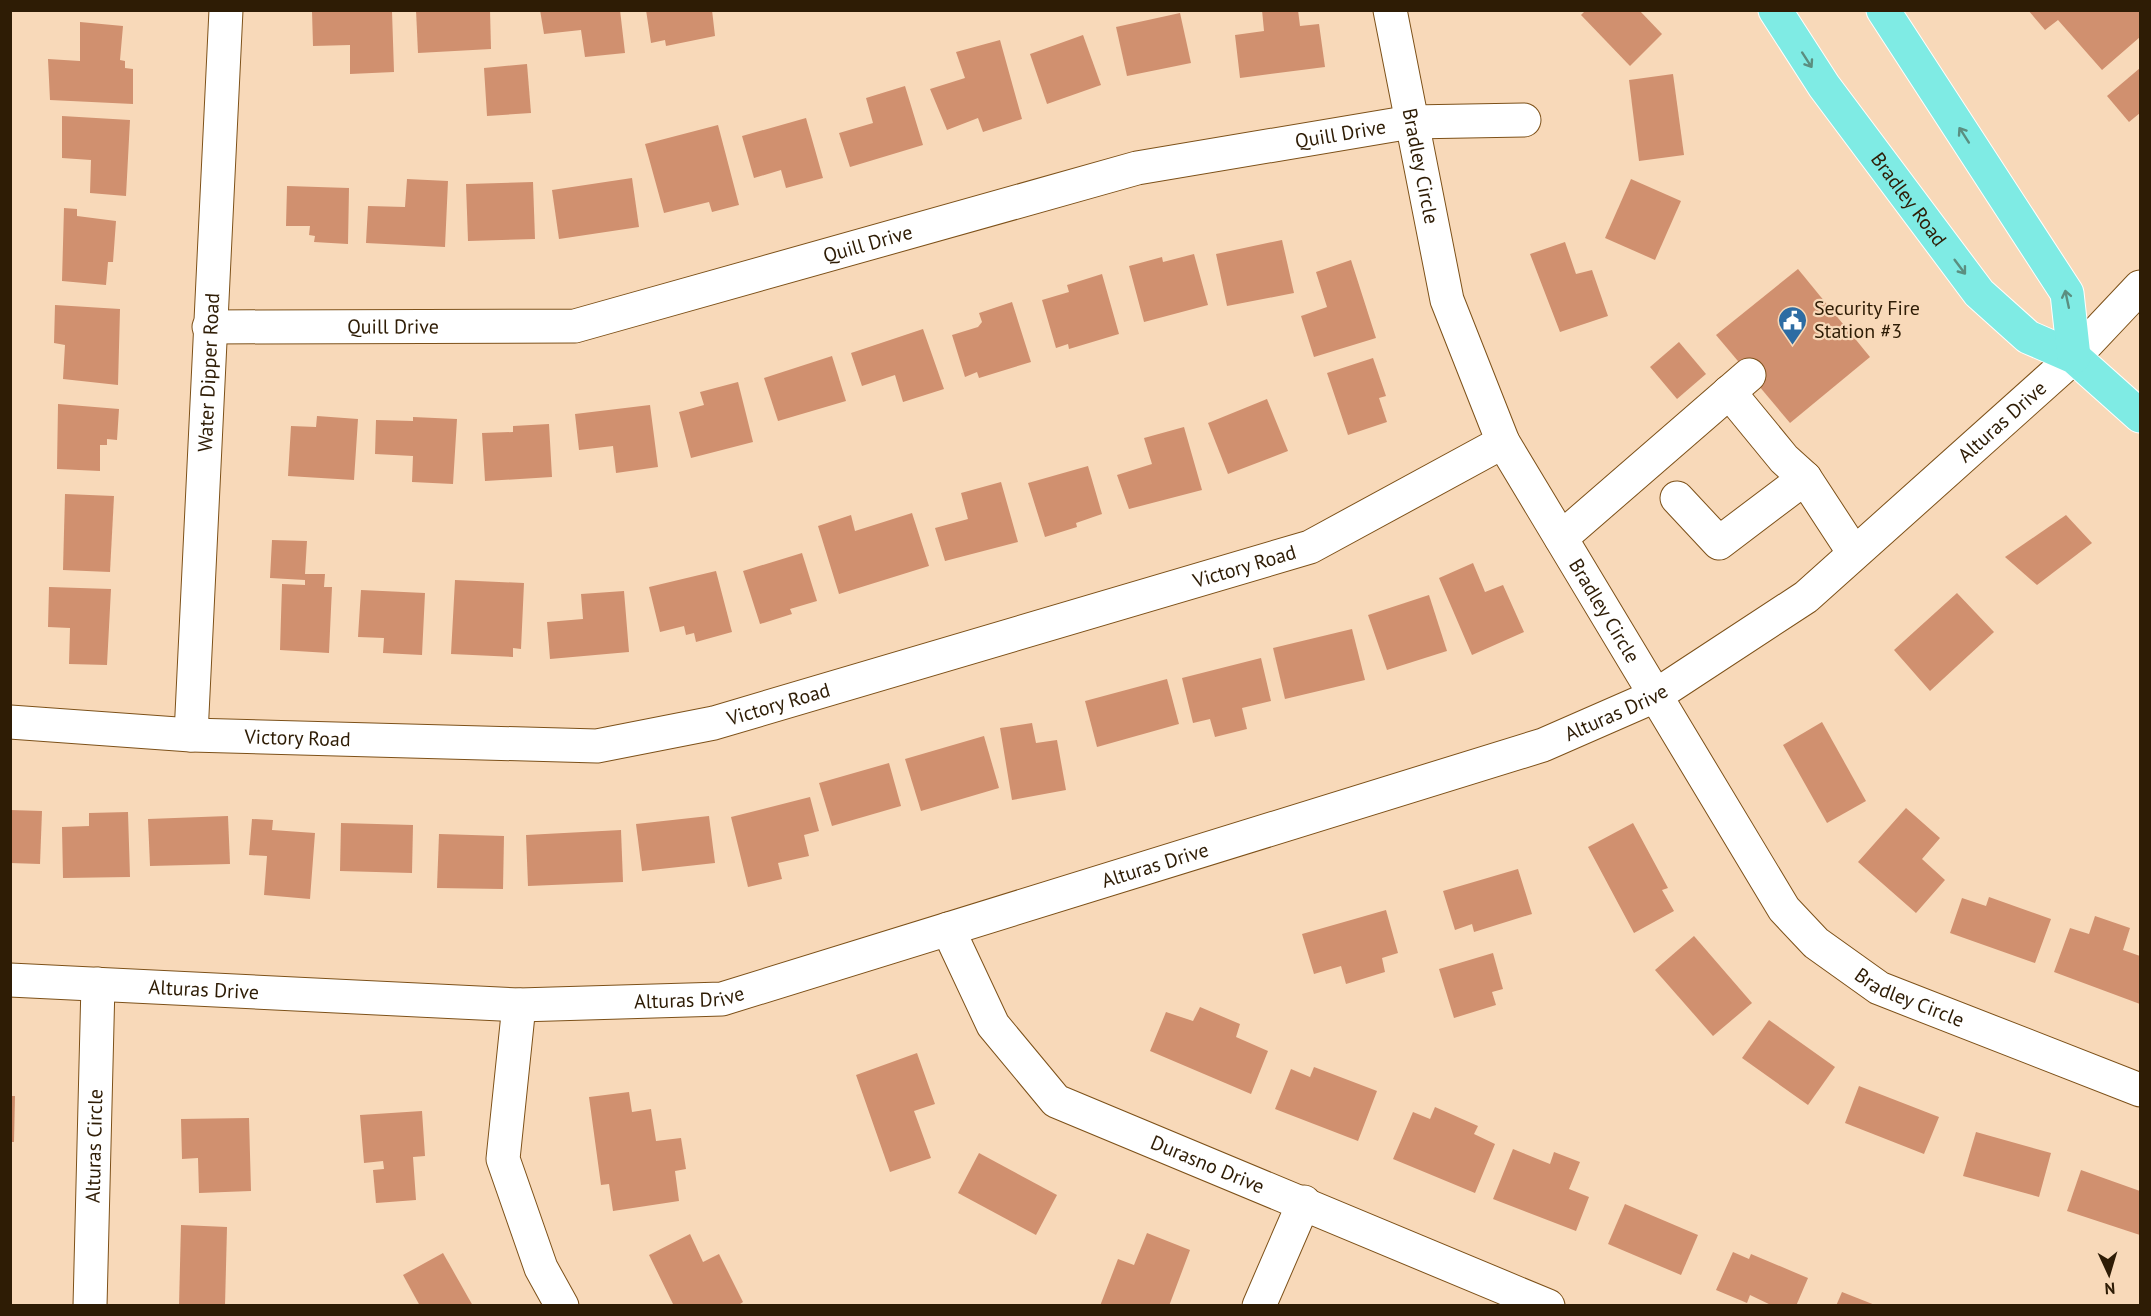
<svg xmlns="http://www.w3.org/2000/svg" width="2151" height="1316" font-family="'PT Sans',sans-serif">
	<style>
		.building { fill: #d0906f }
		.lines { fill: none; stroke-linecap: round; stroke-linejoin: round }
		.minor-casing { stroke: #7d5119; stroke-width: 35 }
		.major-casing { stroke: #fff; stroke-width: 35 }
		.minor { stroke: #fff; stroke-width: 33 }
		.major { stroke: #7febe4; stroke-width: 33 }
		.oneway { stroke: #5b8e80 }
		.labels { text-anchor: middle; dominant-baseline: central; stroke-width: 4.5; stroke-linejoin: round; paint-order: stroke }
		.street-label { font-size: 20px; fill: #2e1c05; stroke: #f8d9b9 }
		.poi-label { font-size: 20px; fill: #2e1c05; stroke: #f8d9b9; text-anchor: start }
	</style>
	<rect width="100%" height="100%" fill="#f8d9b9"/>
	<!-- building -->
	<g class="building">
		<path d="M416,10H490L491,49L418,53Z"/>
		<path d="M540,10H620L625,53L585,57L581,30L544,34Z"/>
		<path d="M646,10H712L715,36L666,46L665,40L651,43Z"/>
		<path d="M1262,10H1298L1300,26L1319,24L1325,67L1240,78L1235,35L1264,31Z"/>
		<path d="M1586,10H1639L1662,34L1630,66L1581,15Z"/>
		<path d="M2028,10H2140V37L2102,70L2058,20L2045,30Z"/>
		<path d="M312,11H392L394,72L350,74V45L313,46Z"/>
		<path d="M1180,13L1191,63L1127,76L1116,27Z"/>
		<path d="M80,22L123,26L120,60L125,61V68L133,69V104L50,100L48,59L80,61Z"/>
		<path d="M1083,35L1101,85L1047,104L1030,54Z"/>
		<path d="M1000,40L1022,119L983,132L978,118L947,130L930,89L965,78L956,52Z"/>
		<path d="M527,64L531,113L487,116L484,68Z"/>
		<path d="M2140,68V113L2129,122L2107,96Z"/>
		<path d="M1673,74L1684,155L1639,161L1629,80Z"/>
		<path d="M905,86L923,145L850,167L839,133L873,123L866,98Z"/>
		<path d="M62,116L130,120L126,196L90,193L91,160L62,158Z"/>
		<path d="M806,118L823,178L786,188L781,170L754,178L742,136Z"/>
		<path d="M718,125L739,205L712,212L709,202L664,213L645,144Z"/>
		<path d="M632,178L639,227L559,239L552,190Z"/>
		<path d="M407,179L448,181L445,247L366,243L368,206L405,207Z"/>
		<path d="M1631,179L1681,201L1655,260L1605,238Z"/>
		<path d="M533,182L535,239L468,241L466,184Z"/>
		<path d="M287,186L349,188L348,244L314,242L315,236L309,235L310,226H286Z"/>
		<path d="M64,208L77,209V216L116,221L113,262H108L106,285L62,281Z"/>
		<path d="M1282,240L1294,293L1227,306L1216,254Z"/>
		<path d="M1565,242L1576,274L1592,270L1608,316L1560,332L1530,254Z"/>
		<path d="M1194,254L1208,305L1144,322L1129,266L1162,257L1163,262Z"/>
		<path d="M1351,260L1376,338L1314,357L1301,316L1327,307L1316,272Z"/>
		<path d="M1798,269L1870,357L1790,423L1716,335Z"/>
		<path d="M1102,274L1119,334L1069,349L1068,344L1056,348L1042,300L1069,292L1067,285Z"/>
		<path d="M1012,302L1031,362L979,378L977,372L965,377L952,335L978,327L982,322L979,313Z"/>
		<path d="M55,305L120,309L118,385L63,379L65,345L54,343Z"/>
		<path d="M923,329L944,389L903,402L895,375L862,386L851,353Z"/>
		<path d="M1679,342L1706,374L1677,399L1650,367Z"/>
		<path d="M832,356L846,401L778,421L764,378Z"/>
		<path d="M1373,358L1386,396L1379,398L1387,422L1348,435L1327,373Z"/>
		<path d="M738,382L753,442L691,458L679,412L704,405L700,392Z"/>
		<path d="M1267,399L1288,451L1228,474L1208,423Z"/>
		<path d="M58,404L119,409L117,440L107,439V445H100V471L57,469Z"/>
		<path d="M650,405L658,467L616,473L613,446L579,450L575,414Z"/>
		<path d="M317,416L358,419L354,480L288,476L291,426L316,427Z"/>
		<path d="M413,417L457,419L453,484L412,482L413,456L375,454L376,420L413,421Z"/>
		<path d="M549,424L552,477L485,481L482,433L513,432V426Z"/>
		<path d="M1184,427L1202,490L1129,509L1117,475L1152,464L1144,438Z"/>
		<path d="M1088,466L1102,514L1076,523L1077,527L1045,537L1028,483Z"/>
		<path d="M1001,482L1018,542L945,561L935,528L968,519L961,493Z"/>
		<path d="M65,494L114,496L110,572L63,570Z"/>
		<path d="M912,513L929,566L839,594L818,526L851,515L855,531Z"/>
		<path d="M2066,515L2092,543L2037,585L2005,557Z"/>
		<path d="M272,540L307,541L305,574H325L324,587H332L329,653L280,650L282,584L305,585V580L270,578Z"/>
		<path d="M802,553L817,601L790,609L792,614L760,624L743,571Z"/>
		<path d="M1473,563L1485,592L1503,585L1524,632L1472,655L1439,578Z"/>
		<path d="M716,571L732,632L696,642L694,633L686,635L684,626L660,632L649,587Z"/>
		<path d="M455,580L524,583L521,649L513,648V657L451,654Z"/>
		<path d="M49,587L111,589L107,665L69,664L70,628L48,627Z"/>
		<path d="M361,590L425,593L422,655L383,653L384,638L358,637Z"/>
		<path d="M624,591L629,652L550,659L547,622L583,619L581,594Z"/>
		<path d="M1957,593L1994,632L1930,691L1894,650Z"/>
		<path d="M1429,595L1447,651L1387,670L1368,615Z"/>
		<path d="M1352,629L1365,680L1285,699L1273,648Z"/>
		<path d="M1261,658L1271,701L1242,708L1247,729L1215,737L1210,719L1193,723L1182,678Z"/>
		<path d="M1167,679L1179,724L1097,747L1085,701Z"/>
		<path d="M1822,722L1866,801L1827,823L1783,745Z"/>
		<path d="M1032,723L1036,743L1057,740L1066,790L1012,800L1000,728Z"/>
		<path d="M984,736L999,788L921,811L905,759Z"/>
		<path d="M889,763L901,806L832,826L819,783Z"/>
		<path d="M810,797L819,831L804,835L809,856L778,863L782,879L748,887L731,817Z"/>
		<path d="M1906,808L1940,838L1922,859L1945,880L1916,913L1858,862Z"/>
		<path d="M10,810L42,811L40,864L10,863Z"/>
		<path d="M128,812L130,877L63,878L62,827L89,826V813Z"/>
		<path d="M228,816L230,864L150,866L148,819Z"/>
		<path d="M709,816L715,863L642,871L636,824Z"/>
		<path d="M252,819L273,820L272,830L315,833L310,899L264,895L267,856L249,855Z"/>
		<path d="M341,823L413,825L412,873L340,871Z"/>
		<path d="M1633,823L1668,888L1662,890L1674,911L1634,933L1588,847Z"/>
		<path d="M621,830L623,882L528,886L526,835Z"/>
		<path d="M439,834L504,836L503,889L437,888Z"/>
		<path d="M1518,869L1532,914L1474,932L1472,924L1455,930L1443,891Z"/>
		<path d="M1989,897L2051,919L2035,963L1950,933L1962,898L1986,906Z"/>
		<path d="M1386,910L1398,953L1382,958L1385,972L1346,984L1341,966L1314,974L1302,934Z"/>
		<path d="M2095,916L2130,928L2123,950L2140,956V1004L2054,972L2070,928L2089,934Z"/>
		<path d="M1694,936L1752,1003L1713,1036L1655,970Z"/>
		<path d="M1493,953L1503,989L1492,992L1496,1005L1454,1018L1439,969Z"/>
		<path d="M1200,1007L1240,1024L1236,1037L1268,1051L1251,1094L1150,1051L1166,1012L1193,1021Z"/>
		<path d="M1769,1020L1835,1067L1808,1105L1742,1058Z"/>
		<path d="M917,1053L935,1104L914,1111L931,1158L890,1172L856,1075Z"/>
		<path d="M1314,1067L1377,1091L1358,1141L1275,1109L1291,1069L1310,1077Z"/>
		<path d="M1859,1086L1939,1117L1924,1154L1845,1123Z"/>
		<path d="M629,1092L632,1112L651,1109L656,1141L681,1138L686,1169L675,1171L679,1201L613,1211L609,1184L601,1185L589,1097Z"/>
		<path d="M10,1096H15L14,1142H10Z"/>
		<path d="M1435,1107L1478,1126L1474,1134L1495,1144L1475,1193L1393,1159L1413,1112L1430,1119Z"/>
		<path d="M422,1111L425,1156L413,1157L416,1200L376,1203L373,1170L384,1169L383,1161L364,1163L360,1115Z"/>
		<path d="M249,1118L251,1191L199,1193L198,1158L182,1159L181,1119Z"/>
		<path d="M1976,1132L2051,1153L2039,1197L1963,1176Z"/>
		<path d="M1513,1149L1550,1164L1554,1152L1580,1162L1569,1189L1589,1197L1576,1231L1493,1199Z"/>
		<path d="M979,1153L1057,1195L1036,1235L958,1193Z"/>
		<path d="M2081,1170L2140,1191V1235L2067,1211Z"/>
		<path d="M1625,1204L1698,1235L1681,1275L1608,1244Z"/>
		<path d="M181,1225L227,1227L225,1306H179Z"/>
		<path d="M1147,1233L1190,1250L1169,1306H1100L1118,1259L1134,1265Z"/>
		<path d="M690,1234L703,1262L719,1254L743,1302L737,1306H674L649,1255Z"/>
		<path d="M1733,1252L1749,1259L1751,1254L1808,1278L1796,1306H1773L1750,1295L1747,1303L1716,1290Z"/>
		<path d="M443,1253L473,1306H420L403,1275Z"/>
		<path d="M1842,1292L1875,1305V1306H1836Z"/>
	</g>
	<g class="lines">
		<defs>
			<g id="minor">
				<path id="s1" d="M1390,10L1447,300L1503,442L1784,909L1816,943L1879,988L2140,1090"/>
				<path id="s2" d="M209,327L575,326L1137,168L1411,122L1524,120"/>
				<path d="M1729,392L1784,459L1805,478"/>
				<path d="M1677,498L1719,543L1805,478L1854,553"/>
				<path d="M1561,538L1749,375"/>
				<path id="s3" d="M10,722L191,735L597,746L714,723L1310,547L1503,442"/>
				<path id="s4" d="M191,735L226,10"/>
				<path id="s5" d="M948,929L993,1025L1056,1101L1548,1306"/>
				<path id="s6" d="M10,980L519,1005L722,999L1543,745L1655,696L1806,597L2074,357L2140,287"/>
				<path d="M519,1005L503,1159L541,1268L562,1306"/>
				<path id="s7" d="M90,1306L98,984"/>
				<path d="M1259,1306L1304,1202"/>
			</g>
			<g id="major">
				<path id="s8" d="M1775,10L1824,86L1979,293L2028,337L2074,357L2140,416"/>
				<path d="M1883,10L2067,293L2074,357"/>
			</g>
		</defs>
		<!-- minor casing -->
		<use href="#minor" class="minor-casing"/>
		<!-- major casing -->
		<use href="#major" class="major-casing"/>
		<!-- minor -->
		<use href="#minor" class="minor"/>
		<!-- major -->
		<use href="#major" class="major"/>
	</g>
	<!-- one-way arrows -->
	<defs><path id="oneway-shaft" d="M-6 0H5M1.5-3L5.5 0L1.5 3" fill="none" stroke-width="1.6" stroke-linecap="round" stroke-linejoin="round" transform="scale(1.5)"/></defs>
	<g class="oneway">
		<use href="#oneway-shaft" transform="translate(1807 60) rotate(57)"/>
		<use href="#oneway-shaft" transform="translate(1964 135) rotate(-123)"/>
		<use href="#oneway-shaft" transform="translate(1960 267) rotate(53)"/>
		<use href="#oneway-shaft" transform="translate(2067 299) rotate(-102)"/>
	</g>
	<!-- icons -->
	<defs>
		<symbol id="civic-pin" viewBox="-11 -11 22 30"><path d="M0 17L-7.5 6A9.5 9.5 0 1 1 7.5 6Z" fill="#2d6ca3" stroke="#f8d9b9"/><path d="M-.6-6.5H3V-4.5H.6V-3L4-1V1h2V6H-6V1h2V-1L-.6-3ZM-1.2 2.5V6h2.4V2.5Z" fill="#fff"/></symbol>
	</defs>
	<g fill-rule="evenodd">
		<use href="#civic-pin" x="1776" y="304" width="33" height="45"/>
	</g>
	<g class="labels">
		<!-- street labels -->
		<g class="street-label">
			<text stroke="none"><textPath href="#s2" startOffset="1156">Quill Drive</textPath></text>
			<text stroke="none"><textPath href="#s1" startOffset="159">Bradley Circle</textPath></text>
			<text stroke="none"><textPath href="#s8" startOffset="232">Bradley Road</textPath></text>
			<text stroke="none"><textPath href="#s2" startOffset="670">Quill Drive</textPath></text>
			<text stroke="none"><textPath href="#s2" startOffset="184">Quill Drive</textPath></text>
			<text stroke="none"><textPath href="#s4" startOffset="363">Water Dipper Road</textPath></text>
			<text stroke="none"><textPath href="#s6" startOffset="2138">Alturas Drive</textPath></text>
			<text stroke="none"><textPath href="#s3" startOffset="1260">Victory Road</textPath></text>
			<text stroke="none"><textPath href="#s1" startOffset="645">Bradley Circle</textPath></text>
			<text stroke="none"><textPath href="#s3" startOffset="774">Victory Road</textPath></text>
			<text stroke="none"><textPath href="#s6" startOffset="1652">Alturas Drive</textPath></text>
			<text stroke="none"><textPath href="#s3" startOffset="288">Victory Road</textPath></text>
			<text stroke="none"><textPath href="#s6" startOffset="1166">Alturas Drive</textPath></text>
			<text stroke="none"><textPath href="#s6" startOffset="194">Alturas Drive</textPath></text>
			<text stroke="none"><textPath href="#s6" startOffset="680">Alturas Drive</textPath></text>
			<text stroke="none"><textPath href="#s1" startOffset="1149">Bradley Circle</textPath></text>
			<text stroke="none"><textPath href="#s7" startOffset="160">Alturas Circle</textPath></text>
			<text stroke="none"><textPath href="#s5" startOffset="369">Durasno Drive</textPath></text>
		</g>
		<!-- poi labels -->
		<g class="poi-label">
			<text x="1814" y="308">Security Fire<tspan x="1814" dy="23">Station #3</tspan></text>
		</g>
	</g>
	<!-- border -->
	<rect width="2151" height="1316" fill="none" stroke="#2e1c05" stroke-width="24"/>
	<!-- north arrow -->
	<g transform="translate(2109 1274) rotate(176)" stroke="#f8d9b9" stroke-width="4.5" paint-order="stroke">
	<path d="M0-4.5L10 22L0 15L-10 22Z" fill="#2e1c05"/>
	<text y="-9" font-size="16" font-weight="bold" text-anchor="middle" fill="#2e1c05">N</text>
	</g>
</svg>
